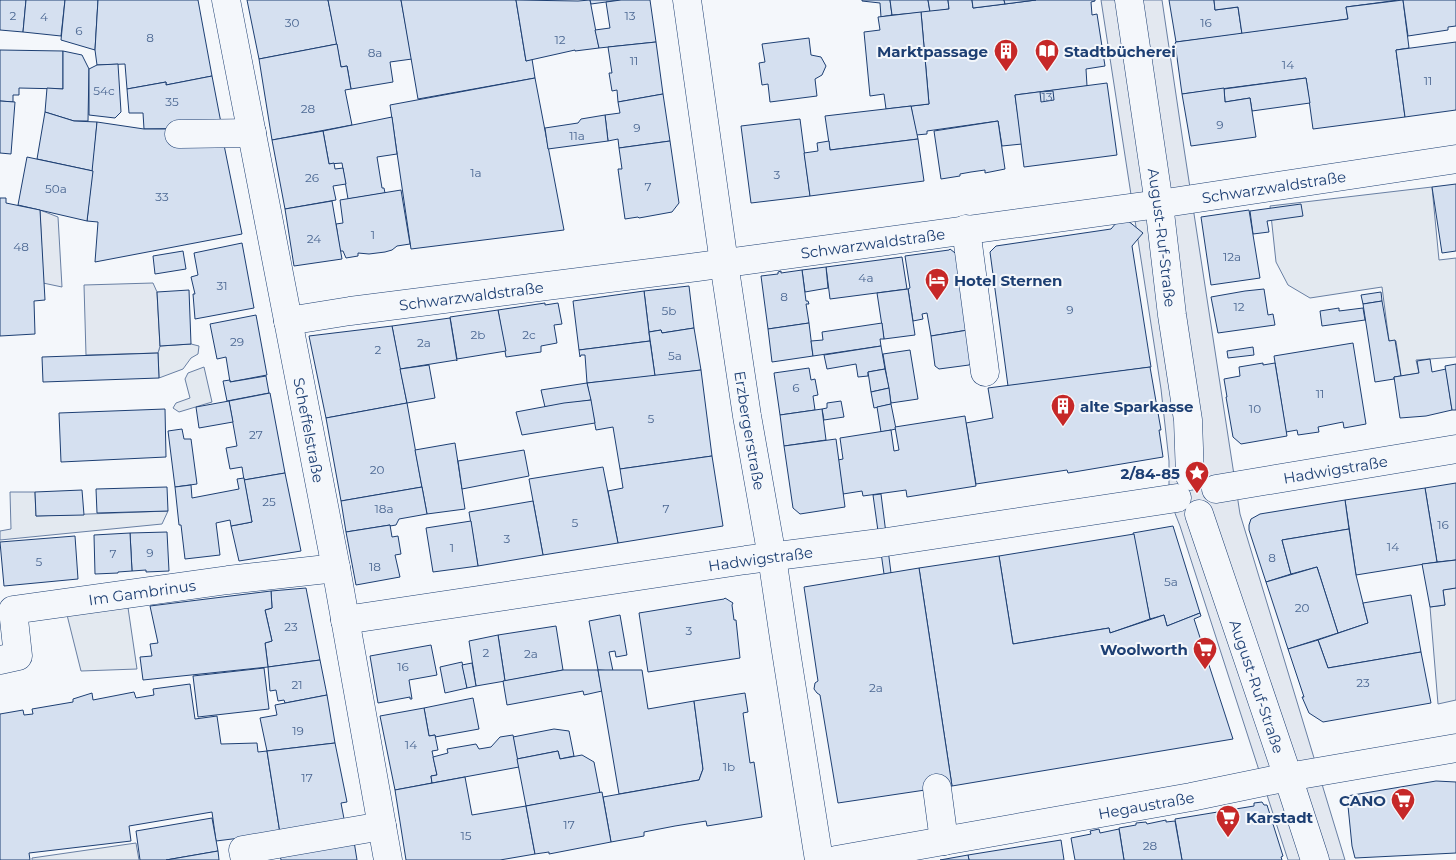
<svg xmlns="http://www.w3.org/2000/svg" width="1456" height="860" font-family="Montserrat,sans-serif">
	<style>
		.green { fill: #e3e9f0; stroke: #687fa3 }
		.parking { fill: #e3e8f0; stroke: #687fa3 }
		.building { fill: #d5e0f0; stroke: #1d3f73 }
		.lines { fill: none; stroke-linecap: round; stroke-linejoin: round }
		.minor-casing { stroke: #1d3f73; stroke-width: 29 }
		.minor { stroke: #f4f7fb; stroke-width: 28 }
		.labels { text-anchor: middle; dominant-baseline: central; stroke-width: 4; stroke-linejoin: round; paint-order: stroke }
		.number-label { font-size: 12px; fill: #4b6792 }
		.poi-label { font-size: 15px; font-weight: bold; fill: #1d3f73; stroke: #f4f7fb; text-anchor: end }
		.street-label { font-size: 15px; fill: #1d3f73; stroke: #f4f7fb }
	</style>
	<rect width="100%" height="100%" fill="#f4f7fb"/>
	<!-- green -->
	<g class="green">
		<path d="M1432,187L1439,260L1456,258V357L1416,360L1419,373L1401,376L1396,341H1389L1382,287L1310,298L1288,285L1276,262L1270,206Z"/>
		<path d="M191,344L199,346L198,354L191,358L183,369L159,378L158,353L160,346Z"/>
		<path d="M204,367L212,402L179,412L173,408L176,403L190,398L185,379L188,373Z"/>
		<path d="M10,492H35L36,516L168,511L162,524L0,540V531L11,529Z"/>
		<path d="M1456,588V700L1438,704L1430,607L1445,605L1443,590Z"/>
		<path d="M126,594L137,669L81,671L64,603Z"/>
		<path d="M136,843L139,860H32V858Z"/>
	</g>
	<!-- parking -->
	<g class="parking">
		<path d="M1101,0H1162L1183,142L1240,514L1345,860H1288L1180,526L1169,498V461L1161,389Z"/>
		<path d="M40,210L58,217L62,287L43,283Z"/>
		<path d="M153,283L157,292L160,346L158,353L86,355L84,285Z"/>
	</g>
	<!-- building -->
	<g class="building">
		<path d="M0,0H26L23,32L0,30Z"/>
		<path d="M26,0H65L61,36L23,32Z"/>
		<path d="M65,0H98L95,50L61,40Z"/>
		<path d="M98,0H198L212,76L166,85V82L127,89L125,64L97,65L95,50Z"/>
		<path d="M247,0H328L337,44L259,59Z"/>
		<path d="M328,0H401L412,59L390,62L393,82L351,89L347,66L341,67Z"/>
		<path d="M401,0H516L526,61L532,59L535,78L418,99Z"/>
		<path d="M516,0L578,1L590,0L599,48L575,51V50L526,61Z"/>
		<path d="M590,0H621L591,4Z"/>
		<path d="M621,0H650L656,42L599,48L595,30L610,28L606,2Z"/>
		<path d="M862,0H890L892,15L881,17L880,3L862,1Z"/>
		<path d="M890,0H928L930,12L892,15Z"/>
		<path d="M928,0H948L949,9L930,12Z"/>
		<path d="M948,0H972L973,8L1036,0H1095V1L1091,2L1092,15L1097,14L1105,66L1086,69L1087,86L1015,95L1022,144L1002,146L998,121L927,131V134L916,135L911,106L929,104L921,12L949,9Z"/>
		<path d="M972,0H1004L1005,4L973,8Z"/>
		<path d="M1004,0H1036L1005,4Z"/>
		<path d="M1169,0H1214L1215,10L1238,7L1242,34L1176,42Z"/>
		<path d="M1214,0H1399L1346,7L1348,19L1242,34L1238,7L1215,10Z"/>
		<path d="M1403,0L1409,48L1396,50L1405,117L1313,129L1306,78L1182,94L1175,43L1176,42L1348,19L1346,7Z"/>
		<path d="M1403,0H1456V26L1448,27V30L1408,36Z"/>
		<path d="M921,12L929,104L886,109L884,94L870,96L864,32L880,30L878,17Z"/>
		<path d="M809,38L811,55L821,57L826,66L822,75L815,79L817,96L770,102L768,84L762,85L759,63L765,62L762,44Z"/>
		<path d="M656,42L663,94L618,102L617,90L612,91L609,73H612L608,47Z"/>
		<path d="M1456,42V110L1405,117L1396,50Z"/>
		<path d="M337,44L341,67L347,66L351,89L345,90L352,125L272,140L259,59Z"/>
		<path d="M0,50L63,51V89L19,88V95H13V102L0,101Z"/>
		<path d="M63,51L82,55L89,69L88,121H74L45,112L47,88L63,89Z"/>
		<path d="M118,64L121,112L115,118L89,115V69L97,65Z"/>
		<path d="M212,76L222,128L144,129L143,113H129L127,89L166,82V85Z"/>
		<path d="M535,78L564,230L411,249L390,105Z"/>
		<path d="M1306,78L1310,103L1252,111L1250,98L1225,102L1224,89Z"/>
		<path d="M1107,83L1117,155L1024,167L1015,95Z"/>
		<path d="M1224,88L1225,102L1250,98L1256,137L1191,146L1182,94Z"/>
		<path d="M1053,91L1054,100L1041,102L1040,92Z"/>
		<path d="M663,94L670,141L619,148L618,139L608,141L605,115L620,113L618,102Z"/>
		<path d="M0,101L15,102L11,154L0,153Z"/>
		<path d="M911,106L918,139L830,150L825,116Z"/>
		<path d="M45,112L74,121L97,122L93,171L37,159Z"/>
		<path d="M605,115L608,141L548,149L545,128L578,123L581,119Z"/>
		<path d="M392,117L397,154L377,157L382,188H384L385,193L348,199L342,163L329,164L323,131Z"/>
		<path d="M800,119L810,196L751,203L741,126Z"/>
		<path d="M998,121L1005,169L985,173V170L971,172L960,174V176L941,179L934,131Z"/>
		<path d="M97,122L144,129H175L223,140L242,234L95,262L98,222L87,221Z"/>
		<path d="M323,131L329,164L334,163L335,169L343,168L346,184L333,186L336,200L285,209L272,140Z"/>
		<path d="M918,139L924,181L810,196L804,153L818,151L817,143L829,141L830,150Z"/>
		<path d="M670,141L679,203L672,212L639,218L638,217L625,219L618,169H622L619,148Z"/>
		<path d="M27,157L93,171L87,221L18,205Z"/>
		<path d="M1456,184V251L1442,253L1432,187Z"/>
		<path d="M401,190L410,244L397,246L392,250L385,252L369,254L358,253V256L346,258L343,251H340L336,224L343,223L340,200Z"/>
		<path d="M0,198H6V203L40,210L45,300L34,301L35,334L0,336Z"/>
		<path d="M332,201L342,259L294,266L285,209Z"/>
		<path d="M1301,204L1303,216L1267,221L1269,232L1253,234L1250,211Z"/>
		<path d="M1249,210L1260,278L1211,285L1201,217Z"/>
		<path d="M1122,216L1143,233L1132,246L1151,367L1008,386L990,252L996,246L1111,229Z"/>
		<path d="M242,243L254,308L195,319L193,294H195L191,277L198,275L194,253Z"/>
		<path d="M950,249L959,256L968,330L931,336L927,313L922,314L923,319L913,321L908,289L910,288L905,256L949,250Z"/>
		<path d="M183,251L186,269L155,274L153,256Z"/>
		<path d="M902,257L907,289L830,299L826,267Z"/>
		<path d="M826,267L828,288L805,292L802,270Z"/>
		<path d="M802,270L806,301H808L809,304H806L809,323L768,329L761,276L778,274V272L781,271V273Z"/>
		<path d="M689,286L694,328L662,333L661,330L649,332L644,291Z"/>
		<path d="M908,289L915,335L884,339L877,293Z"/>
		<path d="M1264,289L1268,315L1273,314L1275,325L1218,333L1211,297L1245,291Z"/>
		<path d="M189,290L191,344L160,346L157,292Z"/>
		<path d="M644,291L650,341L579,350L573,301Z"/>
		<path d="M1381,292L1382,301L1363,304L1361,295Z"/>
		<path d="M1382,301L1389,341L1395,340L1401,376L1394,377V379L1375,382L1363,304Z"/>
		<path d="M545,303V305L558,303L562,324L554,325L557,343L541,346V352L506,357L498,310Z"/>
		<path d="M1339,308V311L1363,308L1365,320L1322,326L1320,311Z"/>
		<path d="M498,310L506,351L457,359L450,317Z"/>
		<path d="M256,315L267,375L230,382L226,357L217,359L210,324Z"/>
		<path d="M450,318L457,361L456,360L400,369L392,326Z"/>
		<path d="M809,323L813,356L772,362L768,329Z"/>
		<path d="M882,323L884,339H880L881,346L813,356L811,341L823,340L822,332Z"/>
		<path d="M392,326L407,403L326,418L309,336Z"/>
		<path d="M694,328L701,370L655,376L649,332L661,330L662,333Z"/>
		<path d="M968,330L972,361L969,365L939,369L935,366L931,336Z"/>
		<path d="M650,341L655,376L587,383L585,355H581L580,357L579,350Z"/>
		<path d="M1353,343L1366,424L1344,428L1343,422L1318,427L1319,432L1298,435L1297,430L1286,432L1274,356Z"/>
		<path d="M881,346L885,369L868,372V376L858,377L856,364L827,369L824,355Z"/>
		<path d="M1253,347L1254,355L1228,358L1227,351Z"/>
		<path d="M910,350L918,399L891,403L883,354Z"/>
		<path d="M158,353L159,378L43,382L42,357Z"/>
		<path d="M1430,359L1432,372L1446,369L1452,410L1426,416L1400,418L1394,377L1419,373L1417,361Z"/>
		<path d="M1263,363V365L1275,363L1287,436L1241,444L1233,437L1226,397H1227L1224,379L1240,376L1239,367Z"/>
		<path d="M1456,364V410H1452L1445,366Z"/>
		<path d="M429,365L435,398L407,403L400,369Z"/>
		<path d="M1150,367L1161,430H1159L1163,457L1068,473L1067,470L976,484L966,423L993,418L988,388Z"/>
		<path d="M809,368L811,380L815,379L818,395L813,396L815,410L780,415L774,373Z"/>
		<path d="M885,369L889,388L871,392L868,372Z"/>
		<path d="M701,370L712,456L620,469L613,427L596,430L587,383Z"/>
		<path d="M266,376L269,393L227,401L223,381L230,380V382Z"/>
		<path d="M587,383L591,400L545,407L541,390Z"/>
		<path d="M889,388L891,404L874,408L871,392Z"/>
		<path d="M270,393L285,473L244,480L242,467L230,469L226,448L237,446L229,401Z"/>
		<path d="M591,400L595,423L522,435L516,412L564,403Z"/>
		<path d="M229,401L233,422L199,428L196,407Z"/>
		<path d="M841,401L844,417L824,420L822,409L827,408V403Z"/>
		<path d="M407,403L422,487L341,501L326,418Z"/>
		<path d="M891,404L896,429L881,432L877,407Z"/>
		<path d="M165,409L166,457L61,462L59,413Z"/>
		<path d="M822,409L826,440L784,446L780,415Z"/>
		<path d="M965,416L976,486L907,497L906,490L863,496L862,491L843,494L838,460L843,459L840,438L891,430L894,451L899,450L895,427Z"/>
		<path d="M182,429L184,439H191L197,484L175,487L168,431Z"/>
		<path d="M836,439L845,507L800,514L793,508L784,446Z"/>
		<path d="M455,443L465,509L427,514L415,450Z"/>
		<path d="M524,450L529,476L462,489L458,461Z"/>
		<path d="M712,456L723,526L618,543L608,491L623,488L620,469Z"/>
		<path d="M603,467L618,543L543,555L529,479Z"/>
		<path d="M285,473L301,551L239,561L231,526L252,522L244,480Z"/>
		<path d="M244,478L252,522L231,526L230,520L216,523L220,555L185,559L181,525H179L175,487L191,485L192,498L239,489L237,479Z"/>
		<path d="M1456,483V560L1437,562L1425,488Z"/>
		<path d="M167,487L168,511L97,513L96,489Z"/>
		<path d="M422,487L427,514L399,519L396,525L390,526V525L346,532L341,501Z"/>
		<path d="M1425,488L1437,562L1356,575L1345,500Z"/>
		<path d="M82,490L84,515L36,516L35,492Z"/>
		<path d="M881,494L891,573L884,574L873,495Z"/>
		<path d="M1345,500L1349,529L1282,540L1291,574L1266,582L1249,530V525L1251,519L1260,514Z"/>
		<path d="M533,501L543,555L478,566L469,512Z"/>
		<path d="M471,521L478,566L433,572L426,528Z"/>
		<path d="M390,525L392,537L398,536L401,554L395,555L400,577L356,585L346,532Z"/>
		<path d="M1173,526L1200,613L1167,626L1164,615L1150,619L1133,533Z"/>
		<path d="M1349,529L1356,575L1368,623L1338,633L1317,567L1291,574L1282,540Z"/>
		<path d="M167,532L169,571L146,572V570L132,571L130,533Z"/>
		<path d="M130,533L132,571L118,572V573L95,574L94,535Z"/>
		<path d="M1134,534L1150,619L1110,633L1109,628L1013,644L999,556Z"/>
		<path d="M75,536L78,579L4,586L0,542Z"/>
		<path d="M999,556L1013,644L1109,628L1110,633L1164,615L1167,626L1200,613L1201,616L1194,619L1233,739L952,786L919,568Z"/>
		<path d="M1456,560V588L1443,590L1445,605L1430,607L1422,564Z"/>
		<path d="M1317,567L1338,633L1288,649L1266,582Z"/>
		<path d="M919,568L952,786L838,803L820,695L817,693L814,689L815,683L818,681L804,587Z"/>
		<path d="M306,588L320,660L268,667L265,643L272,641L265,610L272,608L271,591Z"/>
		<path d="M271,591L272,608L265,610L272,641L265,643L268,667L143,680L140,657L152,656L150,644L158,643L150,606Z"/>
		<path d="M1411,595L1421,652L1328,668L1318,640L1368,623L1363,603Z"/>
		<path d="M725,598L733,603L732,605L734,620H736L740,658L648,672L639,613L724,599Z"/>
		<path d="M620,615L627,655L616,657L615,651L609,652L613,671L598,670L589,621Z"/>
		<path d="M556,626L563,670L505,681L498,635Z"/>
		<path d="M498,635L505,681L476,686L469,641Z"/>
		<path d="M1318,640L1328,668L1421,652L1431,703L1323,722L1309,713L1302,697H1304L1288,649Z"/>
		<path d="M431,645L437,675L409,680L412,699H410V697L378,703L370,656Z"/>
		<path d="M320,660L327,695L285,703L284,700L278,701L276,690L270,691L268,667Z"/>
		<path d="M462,662L467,688L445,693L440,667Z"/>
		<path d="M472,663L476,686L467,688L462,665Z"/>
		<path d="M264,668L269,709L198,717L193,676Z"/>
		<path d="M563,670H598L602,691L584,695L583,691L507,705L503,681Z"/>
		<path d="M598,670H642L648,709L694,701L703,769L699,780L619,794Z"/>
		<path d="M190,684L195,719L217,716L221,744L257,743L258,752L267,751L280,833L216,841L212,812L129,826L131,841L29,853L30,860H0V714L23,710L24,715L33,714L32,709L73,702V699L92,693L93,700L134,692L136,698L154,695L153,689Z"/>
		<path d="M745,693L748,712L743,713L750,763L754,762L762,817L707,826L706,821L675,826L644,832V836L611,842L603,797L699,780L703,769L694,701Z"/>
		<path d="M327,695L335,743L267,751L260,718L277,715L275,705Z"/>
		<path d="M473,698L479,729L435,737V735L429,736L424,708Z"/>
		<path d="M424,708L429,736L435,735L438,750L432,751L437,775L431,776L432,783L395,790L380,716Z"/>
		<path d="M554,729L569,731L574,756L560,759L558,751L517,759L513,737Z"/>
		<path d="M513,735L519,767L432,783L431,776L437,775L433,757L448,753L447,749L476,744L479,749L491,747L500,737Z"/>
		<path d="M335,743L347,802L341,803L345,824L280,833L267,751Z"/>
		<path d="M558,751L560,759L582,755L594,762L600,793L526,806L517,759Z"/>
		<path d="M465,777L472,815L526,806L535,854L500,860H406L395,790Z"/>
		<path d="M1436,781L1456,782V853L1355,858L1352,846L1347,796Z"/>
		<path d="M602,792L611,842L549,854V852L535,854L526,806Z"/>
		<path d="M1262,802L1264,805H1267L1283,856L1281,857L1282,860H1182L1175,819L1254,806V803Z"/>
		<path d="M212,818L218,851L166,860H140L136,831Z"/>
		<path d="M1166,820V822L1175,821L1182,860H1124L1119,828L1136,825V823L1146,822L1147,824Z"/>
		<path d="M1099,829L1100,833L1119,829L1124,860H1075L1071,838L1091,834L1090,831Z"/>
		<path d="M353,835L357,860H281L279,849Z"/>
		<path d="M1061,840L1064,860H969L968,855Z"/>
		<path d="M218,851L219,860H166Z"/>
		<path d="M968,855L969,860H940Z"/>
	</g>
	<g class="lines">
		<defs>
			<g id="minor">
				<path id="s1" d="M226,0L336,568L388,860"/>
				<path id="s2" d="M687,0L724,263L747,416L772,557L785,645L819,860"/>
				<path id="s3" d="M1129,0L1159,204L1172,315L1188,420L1190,476"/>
				<path d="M179,134L252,133"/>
				<path d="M966,229L985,372"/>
				<path id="s4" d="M288,321L350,311L697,267L1159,204L1456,159"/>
				<path id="s5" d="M1216,489L1456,449"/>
				<path id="s6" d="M1199,514L1288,777L1315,860"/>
				<path id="s7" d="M345,620L746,560L880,543L1177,498"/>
				<path id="s8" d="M0,660L18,656L13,610L228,580L336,568"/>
				<path d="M937,788L944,841"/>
				<path d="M245,860L243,850L382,826"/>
				<path id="s9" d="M836,860L1191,797L1288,777L1456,748"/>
			</g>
		</defs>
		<!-- minor casing -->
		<use href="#minor" class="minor-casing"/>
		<!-- minor -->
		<use href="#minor" class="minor"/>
	</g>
	<!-- icons -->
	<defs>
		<symbol id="building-pin" viewBox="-11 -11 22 30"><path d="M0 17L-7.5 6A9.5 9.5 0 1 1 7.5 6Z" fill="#c62828" stroke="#f4f7fb"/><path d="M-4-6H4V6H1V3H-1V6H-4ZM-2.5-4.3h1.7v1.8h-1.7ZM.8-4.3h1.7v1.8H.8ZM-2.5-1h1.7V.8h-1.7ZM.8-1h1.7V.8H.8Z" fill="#fff"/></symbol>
		<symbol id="library-pin" viewBox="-11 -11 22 30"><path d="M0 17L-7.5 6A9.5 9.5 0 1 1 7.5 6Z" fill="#c62828" stroke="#f4f7fb"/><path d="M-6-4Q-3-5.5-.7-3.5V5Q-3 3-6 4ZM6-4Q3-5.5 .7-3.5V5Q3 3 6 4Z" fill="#fff"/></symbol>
		<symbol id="hotel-pin" viewBox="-11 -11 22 30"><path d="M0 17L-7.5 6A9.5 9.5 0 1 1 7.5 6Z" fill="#c62828" stroke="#f4f7fb"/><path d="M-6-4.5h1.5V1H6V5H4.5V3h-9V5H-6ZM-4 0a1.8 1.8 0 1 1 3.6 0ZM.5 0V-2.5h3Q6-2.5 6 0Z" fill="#fff"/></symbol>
		<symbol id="sight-pin" viewBox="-11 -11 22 30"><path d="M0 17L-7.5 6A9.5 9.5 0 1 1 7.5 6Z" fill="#c62828" stroke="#f4f7fb"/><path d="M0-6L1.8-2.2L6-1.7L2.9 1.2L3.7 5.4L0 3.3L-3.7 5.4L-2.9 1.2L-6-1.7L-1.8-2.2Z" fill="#fff"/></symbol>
		<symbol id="supermarket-pin" viewBox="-11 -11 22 30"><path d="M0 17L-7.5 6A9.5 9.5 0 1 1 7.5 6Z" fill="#c62828" stroke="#f4f7fb"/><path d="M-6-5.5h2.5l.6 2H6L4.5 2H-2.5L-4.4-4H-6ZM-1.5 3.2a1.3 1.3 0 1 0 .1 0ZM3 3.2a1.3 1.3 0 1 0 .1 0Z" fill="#fff"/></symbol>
	</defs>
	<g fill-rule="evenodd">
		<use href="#building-pin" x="992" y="37" width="28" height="38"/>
		<use href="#library-pin" x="1033" y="37" width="28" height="38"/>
		<use href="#hotel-pin" x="923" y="266" width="28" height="38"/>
		<use href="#building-pin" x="1049" y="392" width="28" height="38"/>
		<use href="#sight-pin" x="1183" y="459" width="28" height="38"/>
		<use href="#supermarket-pin" x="1191" y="635" width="28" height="38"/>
		<use href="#supermarket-pin" x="1389" y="786" width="28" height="38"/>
		<use href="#supermarket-pin" x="1214" y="803" width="28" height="38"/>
	</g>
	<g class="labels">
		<!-- number labels -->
		<g class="number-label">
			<text x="13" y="15">2</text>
			<text x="630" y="15">13</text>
			<text x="44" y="16">4</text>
			<text x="292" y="22">30</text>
			<text x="1206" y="22">16</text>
			<text x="79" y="30">6</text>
			<text x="150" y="37">8</text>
			<text x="560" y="39">12</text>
			<text x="375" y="52">8a</text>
			<text x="634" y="60">11</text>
			<text x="1288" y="64">14</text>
			<text x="1428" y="80">11</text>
			<text x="104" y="90">54c</text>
			<text x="1047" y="96">13</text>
			<text x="172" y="101">35</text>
			<text x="308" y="108">28</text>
			<text x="1220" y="124">9</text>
			<text x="637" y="127">9</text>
			<text x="577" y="135">11a</text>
			<text x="476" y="172">1a</text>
			<text x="777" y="174">3</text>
			<text x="312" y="177">26</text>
			<text x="648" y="186">7</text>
			<text x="56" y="188">50a</text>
			<text x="162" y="196">33</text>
			<text x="373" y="234">1</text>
			<text x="314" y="238">24</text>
			<text x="21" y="246">48</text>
			<text x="1232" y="256">12a</text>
			<text x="866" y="277">4a</text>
			<text x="222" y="285">31</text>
			<text x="784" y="296">8</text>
			<text x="1239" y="306">12</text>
			<text x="1070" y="309">9</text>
			<text x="669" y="310">5b</text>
			<text x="478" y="334">2b</text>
			<text x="529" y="334">2c</text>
			<text x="237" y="341">29</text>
			<text x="424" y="342">2a</text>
			<text x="378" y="349">2</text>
			<text x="675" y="355">5a</text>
			<text x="796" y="387">6</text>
			<text x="1320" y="393">11</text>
			<text x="1255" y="408">10</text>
			<text x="651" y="418">5</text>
			<text x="256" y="434">27</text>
			<text x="377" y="469">20</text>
			<text x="269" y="501">25</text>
			<text x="384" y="508">18a</text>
			<text x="666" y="508">7</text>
			<text x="575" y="522">5</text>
			<text x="1443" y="524">16</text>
			<text x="507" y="538">3</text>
			<text x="1393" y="546">14</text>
			<text x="452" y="547">1</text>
			<text x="150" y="552">9</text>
			<text x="113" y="553">7</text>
			<text x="1272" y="557">8</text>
			<text x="39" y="561">5</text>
			<text x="375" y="566">18</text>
			<text x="1171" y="581">5a</text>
			<text x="1302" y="607">20</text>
			<text x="291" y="626">23</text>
			<text x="689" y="630">3</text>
			<text x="486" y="652">2</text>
			<text x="531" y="653">2a</text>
			<text x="403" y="666">16</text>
			<text x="1363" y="682">23</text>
			<text x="297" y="684">21</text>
			<text x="876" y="687">2a</text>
			<text x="298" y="730">19</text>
			<text x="411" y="744">14</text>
			<text x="729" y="766">1b</text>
			<text x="307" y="777">17</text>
			<text x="569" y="824">17</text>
			<text x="466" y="835">15</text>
			<text x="1150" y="845">28</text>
		</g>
		<!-- poi labels -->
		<g class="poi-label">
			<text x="988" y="51">Marktpassage</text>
			<text x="1064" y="51" text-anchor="start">Stadtbücherei</text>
			<text x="954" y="280" text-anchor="start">Hotel Sternen</text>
			<text x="1080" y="406" text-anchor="start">alte Sparkasse</text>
			<text x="1180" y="473">2/84-85</text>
			<text x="1188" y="649">Woolworth</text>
			<text x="1386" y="800">CANO</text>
			<text x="1246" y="817" text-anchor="start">Karstadt</text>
		</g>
		<!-- street labels -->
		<g class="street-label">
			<text stroke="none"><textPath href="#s4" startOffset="995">Schwarzwaldstraße</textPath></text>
			<text stroke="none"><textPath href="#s3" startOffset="240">August-Ruf-Straße</textPath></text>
			<text stroke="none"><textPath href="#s4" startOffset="590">Schwarzwaldstraße</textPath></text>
			<text stroke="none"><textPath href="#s4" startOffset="185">Schwarzwaldstraße</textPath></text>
			<text stroke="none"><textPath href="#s1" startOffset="438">Scheffelstraße</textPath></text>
			<text stroke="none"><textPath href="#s2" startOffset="435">Erzbergerstraße</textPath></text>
			<text stroke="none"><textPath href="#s5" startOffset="121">Hadwigstraße</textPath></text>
			<text stroke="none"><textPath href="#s7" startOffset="420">Hadwigstraße</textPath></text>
			<text stroke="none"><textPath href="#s8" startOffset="195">Im Gambrinus</textPath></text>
			<text stroke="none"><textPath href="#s6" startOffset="182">August-Ruf-Straße</textPath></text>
			<text stroke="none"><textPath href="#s9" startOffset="315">Hegaustraße</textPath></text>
		</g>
	</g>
</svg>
